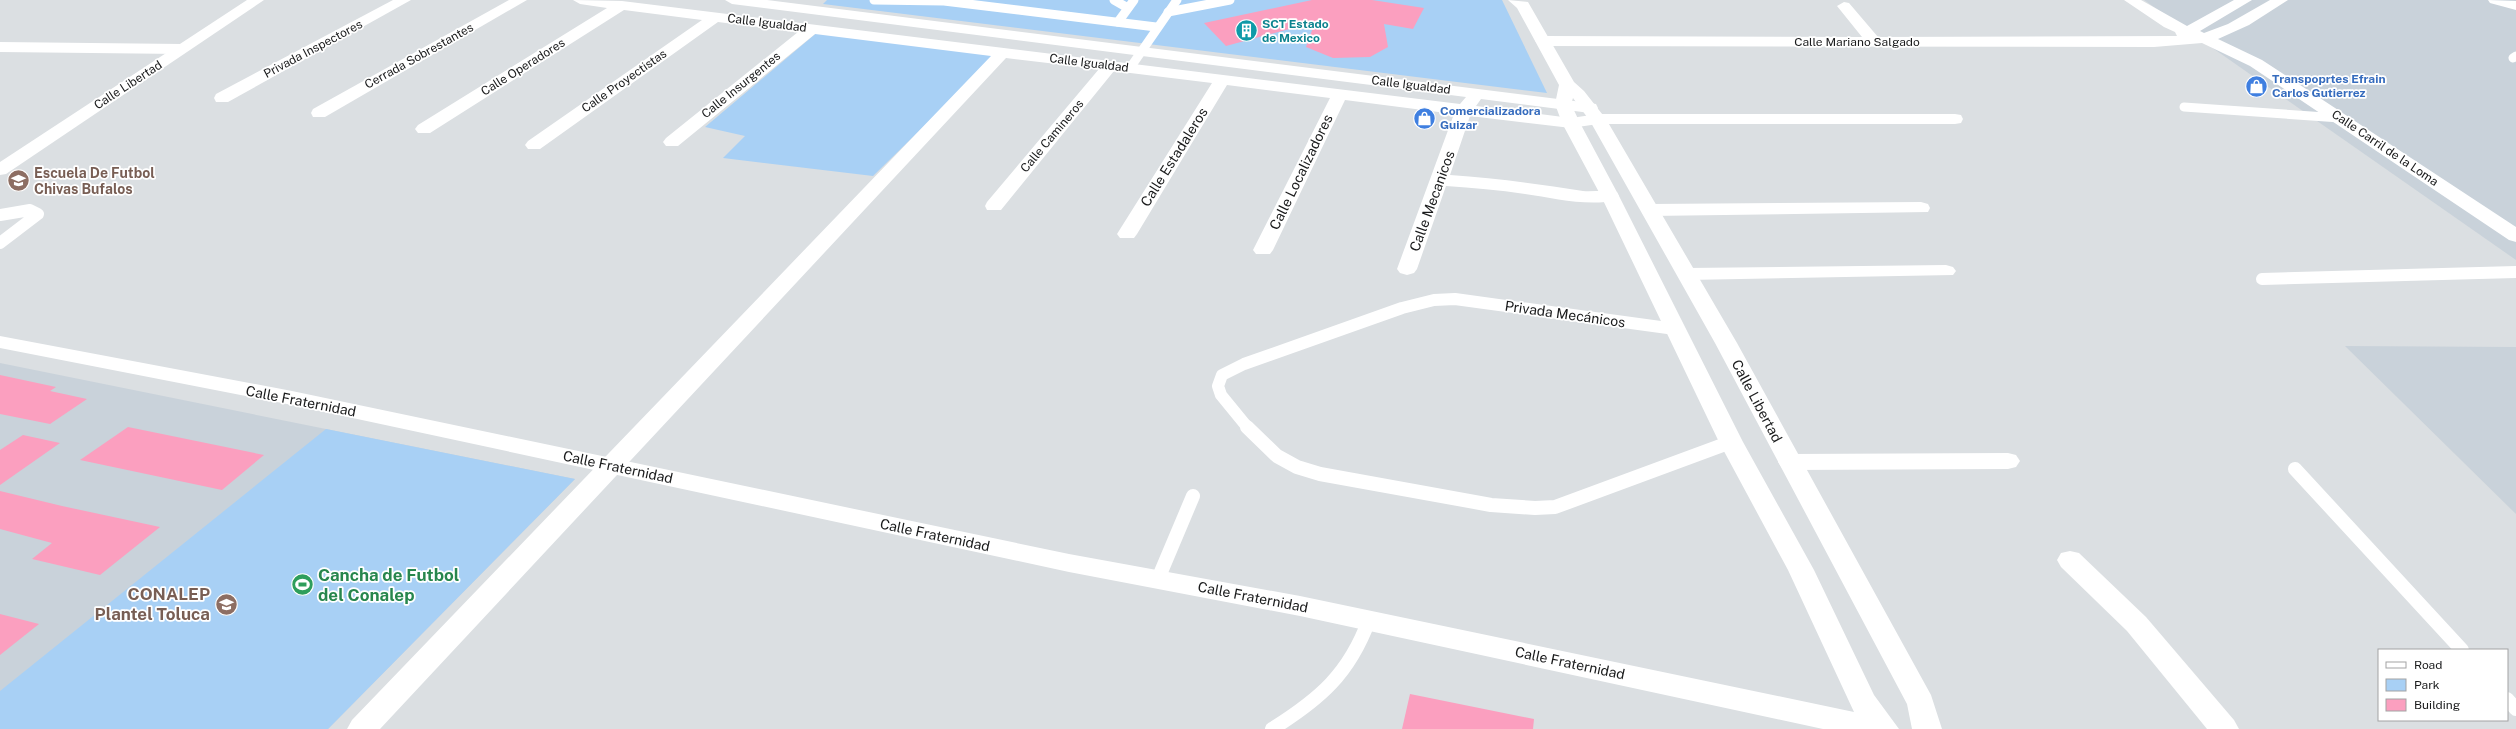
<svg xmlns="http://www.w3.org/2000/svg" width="2516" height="729" font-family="'Public Sans',sans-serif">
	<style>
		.built { fill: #c9d2da }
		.green { fill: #a8d0f5 }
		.building { fill: #fb9fbf }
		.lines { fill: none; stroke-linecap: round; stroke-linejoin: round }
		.lane-far2 { stroke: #fff; stroke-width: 9 }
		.lane-far1 { stroke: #fff; stroke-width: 12 }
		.lane { stroke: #fff; stroke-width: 14 }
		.street { fill: #fff; fill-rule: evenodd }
		.secondary { fill: #fff; fill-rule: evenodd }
		.labels { text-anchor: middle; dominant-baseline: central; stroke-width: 3.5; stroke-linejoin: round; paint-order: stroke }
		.far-street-label { font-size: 12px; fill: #191a1b; stroke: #fff }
		.far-culture-label { font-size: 12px; font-weight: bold; fill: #0d838f; stroke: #fff; text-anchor: start }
		.far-shop-label { font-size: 12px; font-weight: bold; fill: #366cbe; stroke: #fff; text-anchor: start }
		.street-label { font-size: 14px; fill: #191a1b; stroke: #fff }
		.education-label { font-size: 14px; font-weight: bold; fill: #785e54; stroke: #fff; text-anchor: start }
		.near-leisure-label { font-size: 17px; font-weight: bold; fill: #27864d; stroke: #fff; text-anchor: start }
		.near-education-label { font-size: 17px; font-weight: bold; fill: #785e54; stroke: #fff; text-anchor: end }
	</style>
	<rect width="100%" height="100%" fill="#dbdfe2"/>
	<!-- built -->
	<g class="built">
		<path d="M2144,0H2516V260Z"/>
		<path d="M2345,346L2516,347V514Z"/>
		<path d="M0,363L326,429L575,479L328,729H0Z"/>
	</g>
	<!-- green -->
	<g class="green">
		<path d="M827,0H1502L1547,93L823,4Z"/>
		<path d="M820,30L1000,52L873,176L723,158L745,136L705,127Z"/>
		<path d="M326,429L575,479L328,729H0V691Z"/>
	</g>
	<!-- building -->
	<g class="building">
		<path d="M1312,0H1372L1424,8L1413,29L1384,24L1388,47L1370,57L1333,58L1306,47L1315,22L1226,46L1204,23Z"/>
		<path d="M0,375L56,387L50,391L87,399L50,424L0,414Z"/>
		<path d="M128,427L264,455L222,490L80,460Z"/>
		<path d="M23,435L60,443L0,485V450Z"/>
		<path d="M0,491L62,506L160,527L100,575L32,559L52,543L0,529Z"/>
		<path d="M0,614L39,624L0,655Z"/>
		<path d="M1410,694L1534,719L1533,729H1402Z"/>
	</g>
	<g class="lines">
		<!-- lane-far2 -->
		<g class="lane-far2">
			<path d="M874,0L944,1L1156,27"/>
			<path d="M1114,0L1128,8"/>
			<path d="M1168,12L1230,0"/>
			<path d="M1118,22L1134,0"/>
			<path d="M2513,58L2516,56"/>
			<path d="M1130,68L1177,0"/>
			<path d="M2184,107L2340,118"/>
		</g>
		<!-- lane-far1 -->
		<g class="lane-far1">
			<path d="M0,215L30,210L38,214L0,243"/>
			<path d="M2262,279L2516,272"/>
			<path d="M1248,428L1221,395L1218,386L1222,375L1244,364L1402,308L1434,300L1455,299L1675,329"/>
		</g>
		<!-- lane -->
		<g class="lane">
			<path d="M1247,427L1277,456L1297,467L1320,474L1491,505L1535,508L1555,507L1731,442"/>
			<path d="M2295,469L2462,650"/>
			<path d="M1158,579L1193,496"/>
			<path d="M2507,699L2516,709"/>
			<path d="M1272,729C1320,699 1349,674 1369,620"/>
		</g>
		<!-- street -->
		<g class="street">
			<path d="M393,0H411L228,102H216L214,98L216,94Z"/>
			<path d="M509,0H527L325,117H313L311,113L313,109Z"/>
			<path d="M573,0L622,1L1460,104L1466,97L732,4L725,0H767L1590,103L1596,104L1598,108L1596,112L1590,113L1481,99L1476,106L1571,118L1598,114H1955L1961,115L1963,119L1961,123L1955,124H1598L1571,128L1470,116L1450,175C1495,178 1539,184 1583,191C1594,192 1606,189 1617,192L1619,196L1617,200C1588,207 1554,198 1525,194C1499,190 1473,188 1446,186L1417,269L1414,273L1407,275L1400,273L1397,269L1454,114L1345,100L1273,250L1270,254H1256L1253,250L1330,98L1227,85L1137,234L1134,238H1120L1117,234L1212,83L1114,71L1001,210H987L985,206L987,202L1099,69L1006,58L380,729H347L352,720L991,56L815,34L678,146H666L663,142L666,138L798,32L718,22L540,149H528L525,145L528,141L702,20L624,10L430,133H418L415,129L418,125L607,8L580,4Z"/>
			<path d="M2124,0H2141L2187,26L2234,0H2252L2200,31L2204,33L2228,24L2270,0H2288L2249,25L2218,39L2262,60L2516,227V242L2509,240L2250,66L2202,43L2154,47L1543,46L1535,41L1543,36L1862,37L1837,6L1844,2L1849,3L1878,37L2177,36L2175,32L2164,27Z"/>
			<path d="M2488,0L2516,1V10L2490,3Z"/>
			<path d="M0,42L182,44L190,49L182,54L0,52Z"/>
			<path d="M1921,202L1928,204L1930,208L1928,212L1650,216L1643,214L1641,210L1643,206L1650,204Z"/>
			<path d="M1946,265L1953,267L1956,271L1953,275L1687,280L1680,278L1677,274L1680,270L1687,268Z"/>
			<path d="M2008,453L2016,455L2020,461L2016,467L2008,469L1790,470L1782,468L1778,462L1782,456L1790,454Z"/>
			<path d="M2070,551L2079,553L2146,617L2234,720L2239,729H2207L2127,631L2061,567L2057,560L2061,553Z"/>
		</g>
		<!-- secondary -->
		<g class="secondary">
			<path d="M247,0H264L6,174L0,175V162Z"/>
			<path d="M1508,0L1528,2L1574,82L1584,91L1606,119L1737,343L1931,695L1942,729H1912L1907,704L1715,343L1590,121L1573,98L1571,104L1580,123L1619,196L1743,442L1814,570L1874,695L1899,729H1823L1300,616L1069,572L292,405L0,348V336L292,391L1069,554L1300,596L1854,712L1788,570L1719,442L1601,196L1562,123L1555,104L1559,85L1517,8Z"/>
		</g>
	</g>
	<!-- icons -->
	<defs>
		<symbol id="building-disc" viewBox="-11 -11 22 22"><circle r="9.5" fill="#0f9aa8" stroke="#fff"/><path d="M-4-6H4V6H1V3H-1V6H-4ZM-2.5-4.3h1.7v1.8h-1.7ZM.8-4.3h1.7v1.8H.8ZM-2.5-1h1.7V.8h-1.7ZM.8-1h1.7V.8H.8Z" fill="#fff"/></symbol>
		<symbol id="shop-disc" viewBox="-11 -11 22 22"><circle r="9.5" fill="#3f7fe0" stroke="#fff"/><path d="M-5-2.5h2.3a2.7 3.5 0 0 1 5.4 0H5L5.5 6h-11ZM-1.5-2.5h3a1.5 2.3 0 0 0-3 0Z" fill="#fff"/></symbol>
		<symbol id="school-disc" viewBox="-11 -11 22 22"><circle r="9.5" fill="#8d6e63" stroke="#fff"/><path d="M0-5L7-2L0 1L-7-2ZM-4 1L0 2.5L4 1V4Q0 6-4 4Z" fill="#fff"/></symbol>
		<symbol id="stadium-disc" viewBox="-11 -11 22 22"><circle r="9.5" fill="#2e9e5b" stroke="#fff"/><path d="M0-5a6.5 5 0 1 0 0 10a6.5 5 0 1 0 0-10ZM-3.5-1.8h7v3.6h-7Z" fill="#fff"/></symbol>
	</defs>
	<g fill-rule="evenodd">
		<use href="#building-disc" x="1234" y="18" width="25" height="25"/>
		<use href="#shop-disc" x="2244" y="74" width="25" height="25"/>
		<use href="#shop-disc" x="1412" y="106" width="25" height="25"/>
		<use href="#school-disc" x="6" y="168" width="25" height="25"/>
		<use href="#stadium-disc" x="290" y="572" width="25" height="25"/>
		<use href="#school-disc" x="214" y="592" width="25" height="25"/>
	</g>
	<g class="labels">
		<!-- far-street labels -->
		<g class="far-street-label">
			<text transform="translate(767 23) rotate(7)">Calle Igualdad</text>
			<text x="1857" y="42">Calle Mariano Salgado</text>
			<text transform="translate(313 49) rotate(-28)">Privada Inspectores</text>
			<text transform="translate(419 56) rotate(-29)">Cerrada Sobrestantes</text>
			<text transform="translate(1089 63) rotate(7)">Calle Igualdad</text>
			<text transform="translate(523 67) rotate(-32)">Calle Operadores</text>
			<text transform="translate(624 81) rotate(-35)">Calle Proyectistas</text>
			<text transform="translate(128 85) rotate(-33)">Calle Libertad</text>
			<text transform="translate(741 85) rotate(-39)">Calle Insurgentes</text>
			<text transform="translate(1411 85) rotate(7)">Calle Igualdad</text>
			<text transform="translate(1052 136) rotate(-50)">Calle Camineros</text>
			<text transform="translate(2385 148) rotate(34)">Calle Carril de la Loma</text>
		</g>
		<!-- far-culture labels -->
		<g class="far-culture-label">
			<text x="1262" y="24">SCT Estado<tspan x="1262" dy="14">de Mexico</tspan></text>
		</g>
		<!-- far-shop labels -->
		<g class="far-shop-label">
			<text x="2272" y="79">Transpoprtes Efrain<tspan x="2272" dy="14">Carlos Gutierrez</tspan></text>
			<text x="1440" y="111">Comercializadora<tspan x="1440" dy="14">Guizar</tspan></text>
		</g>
		<!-- street labels -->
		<g class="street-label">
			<text transform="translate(1174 157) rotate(-58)">Calle Estadaleros</text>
			<text transform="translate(1301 172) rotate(-64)">Calle Localizadores</text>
			<text transform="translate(1432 201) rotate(-70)">Calle Mecanicos</text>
			<text transform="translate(1565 314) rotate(8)">Privada Mecánicos</text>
			<text transform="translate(301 401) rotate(11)">Calle Fraternidad</text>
			<text transform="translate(1757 401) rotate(62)">Calle Libertad</text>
			<text transform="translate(618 467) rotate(12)">Calle Fraternidad</text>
			<text transform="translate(935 535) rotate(12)">Calle Fraternidad</text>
			<text transform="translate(1253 597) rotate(11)">Calle Fraternidad</text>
			<text transform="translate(1570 663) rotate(12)">Calle Fraternidad</text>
		</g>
		<!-- education labels -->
		<g class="education-label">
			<text x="34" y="173">Escuela De Futbol<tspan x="34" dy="16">Chivas Bufalos</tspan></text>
		</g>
		<!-- near-leisure labels -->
		<g class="near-leisure-label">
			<text x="318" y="575">Cancha de Futbol<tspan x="318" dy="20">del Conalep</tspan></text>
		</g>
		<!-- near-education labels -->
		<g class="near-education-label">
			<text x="210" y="594">CONALEP<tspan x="210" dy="20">Plantel Toluca</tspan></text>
		</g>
	</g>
	<!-- legend -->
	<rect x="2378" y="649" width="130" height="72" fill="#ffffff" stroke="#a3a3a4"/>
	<rect x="2386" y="662" width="20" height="6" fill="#ffffff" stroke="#a3a3a4"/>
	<text x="2414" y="669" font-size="12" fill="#191a1b">Road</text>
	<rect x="2386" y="679" width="20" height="12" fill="#a8d0f5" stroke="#a3a3a4"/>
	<text x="2414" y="689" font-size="12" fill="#191a1b">Park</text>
	<rect x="2386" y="699" width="20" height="12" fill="#fb9fbf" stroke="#a3a3a4"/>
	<text x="2414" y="709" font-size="12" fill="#191a1b">Building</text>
</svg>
